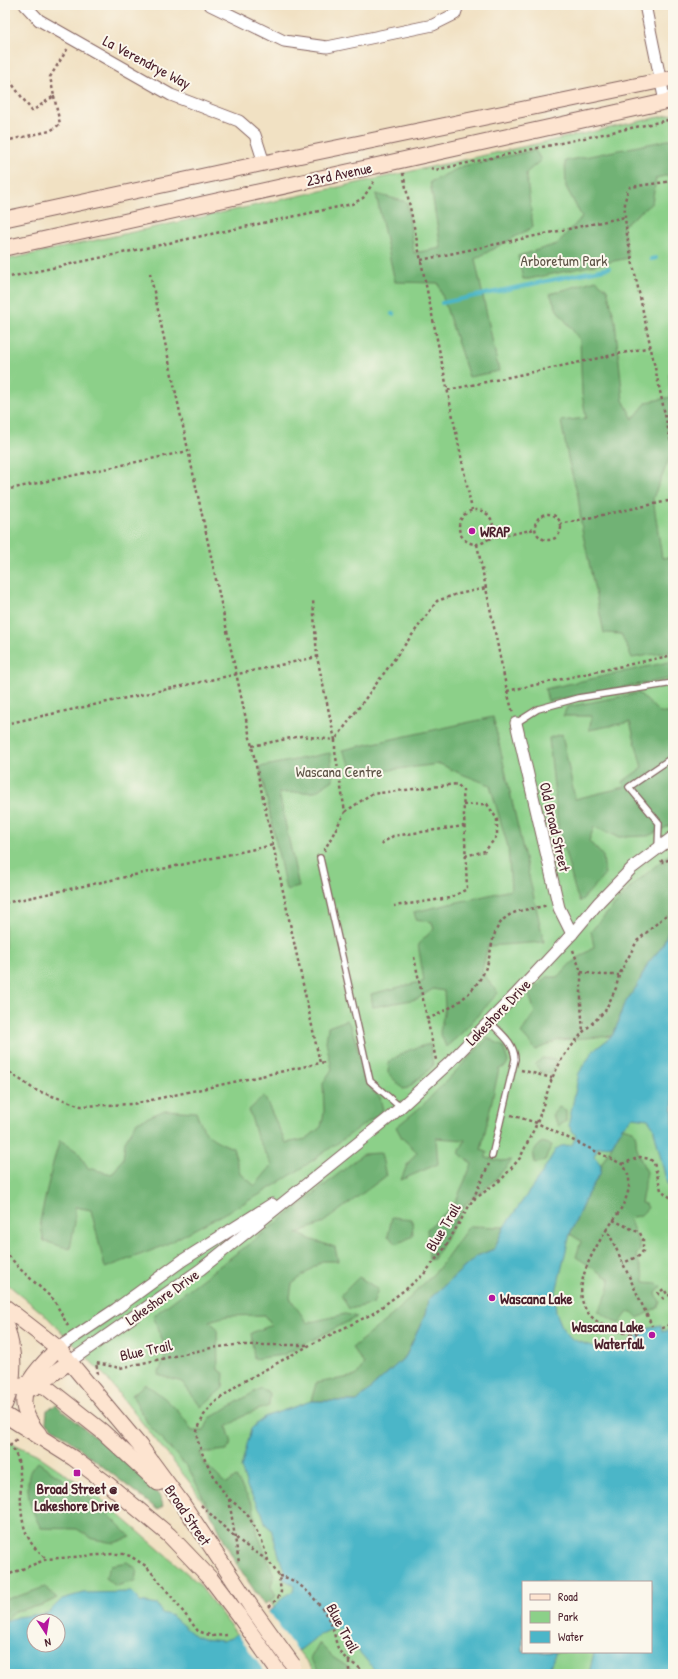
<svg xmlns="http://www.w3.org/2000/svg" width="678" height="1679" font-family="'Patrick Hand',sans-serif">
	<style>
		.green { fill: #8cd089; stroke: #6b785a; fill-rule: evenodd }
		.forest { fill: #71b275; stroke: #5e6850 }
		.water { fill: #4bb6c8; stroke: #4a6a7a; fill-rule: evenodd }
		.pier { fill: #f1e1c3 }
		.lines { fill: none; stroke-linecap: round; stroke-linejoin: round }
		.stream { stroke: #4bb6c8; stroke-width: 4 }
		.lane-casing { stroke: #846360; stroke-width: 8 }
		.street-casing { stroke: #846360; stroke-width: 13 }
		.secondary-casing { stroke: #846360; stroke-width: 17 }
		.path { stroke: #846360; stroke-width: 2.5; stroke-dasharray: 3 3; stroke-linecap: butt }
		.lane { stroke: #fff; stroke-width: 5.5 }
		.street { stroke: #fff; stroke-width: 11 }
		.secondary { stroke: #fde4d0; stroke-width: 15 }
		.secondary-bridge-casing { stroke: #846360; stroke-width: 17; stroke-linecap: butt }
		.secondary-bridge { stroke: #fde4d0; stroke-width: 15 }
		.poi-dot { fill: #b5179e; stroke: #fbf7ec; stroke-width: 1.5 }
		.labels { text-anchor: middle; dominant-baseline: central; stroke-width: 4; stroke-linejoin: round; paint-order: stroke }
		.street-label { font-size: 15px; fill: #4a1f2b; stroke: #fbf7ec }
		.park-label { font-size: 15px; fill: #5e5447; stroke: #fbf7ec }
		.poi-label { font-size: 15px; font-weight: bold; fill: #4a1f2b; stroke: #fbf7ec; text-anchor: start }
	</style>
	<rect width="100%" height="100%" fill="#fbf7ec"/>
	<filter id="ink" filterUnits="userSpaceOnUse"><feTurbulence type="fractalNoise" baseFrequency=".025" numOctaves="2"/><feDisplacementMap in="SourceGraphic" scale="8" xChannelSelector="R" yChannelSelector="G"/><feConvolveMatrix kernelMatrix="1 2 1 2 8 2 1 2 1" color-interpolation-filters="sRGB"/></filter>
	<filter id="wash" filterUnits="userSpaceOnUse"><feTurbulence type="fractalNoise" baseFrequency=".012" numOctaves="4" result="noise"/><feDisplacementMap in="SourceGraphic" scale="16" xChannelSelector="R" yChannelSelector="G"/><feGaussianBlur stdDeviation="0.9" result="paint"/><feColorMatrix in="noise" values="0 0 0 0 0 0 0 0 0 0 0 0 0 0 0 0 0 1.4 0 .05"/><feComposite in="paint" operator="in"/></filter>
	<g filter="url(#wash)">
		<rect width="100%" height="100%" fill="#f1e1c3"/>
		<!-- green -->
		<g class="green">
			<path d="M673,114V1674H317L299,1652L274,1608L191,1484L104,1375L47,1317L5,1282V260ZM523,1582H651V1652H523Z"/>
			<path d="M5,1440L36,1454L95,1494L197,1582L233,1629L263,1674H5ZM34,1621H58V1645H34Z"/>
		</g>
		<!-- forest -->
		<g class="forest">
			<path d="M673,139V174L656,178L652,203L623,226L628,258L529,279H523L518,256L557,244L582,217L566,187L565,161Z"/>
			<path d="M535,150L541,160L526,173L533,227L475,259L499,371L469,377L438,283L395,282L376,194L407,202L414,253L441,248L430,182L463,166Z"/>
			<path d="M596,280L607,289L615,321L623,400L633,419L647,402L671,397L669,373L673,372V455L670,457L653,498L662,558L673,557V651L632,658L621,634L604,633L582,530L578,496L569,463L561,421L586,418L582,394L580,340L557,310L550,294Z"/>
			<path d="M673,661V678L548,701L545,689Z"/>
			<path d="M639,693L660,713H673V824L648,836L619,837L594,827L589,841L603,856L605,875L580,902L576,893L558,826L549,738L562,734L575,799L625,787L622,782L642,768L630,722L589,730L592,716H563L567,707Z"/>
			<path d="M493,717L544,942L488,946L482,972L498,993L461,1034L446,1047L440,1032L445,1008L444,991L433,989L417,999L373,1007L371,994L424,981L418,944L434,929L432,922L416,919L414,912L511,890L508,847L490,785L459,773L440,764L356,774L342,750Z"/>
			<path d="M330,753L333,780L315,792L279,793L299,887L286,890L260,767Z"/>
			<path d="M673,851V922L661,948L648,963L637,986L623,1006L619,1021L612,1036L558,1040L536,1050L521,1033L535,1012L529,995L547,977H558L571,963L594,947L591,931L633,885Z"/>
			<path d="M347,1020C361,1042 358,1081 380,1097L383,1110L375,1117L296,1172L259,1195L161,1247L105,1268L91,1210L75,1207V1222L70,1249L44,1241L40,1221L53,1163L60,1140L78,1152L88,1168L112,1174L123,1159L125,1141L137,1122L165,1110L196,1112C204,1135 211,1139 233,1148L240,1173L255,1186L272,1165L257,1137L249,1110L264,1096L286,1143L306,1139L321,1127L324,1113L323,1083L332,1069L326,1042L328,1027Z"/>
			<path d="M488,1038L503,1046L508,1062L505,1067L499,1069L481,1150L487,1152L486,1158L501,1161L512,1160L491,1184L466,1203L434,1259L429,1260L427,1229L454,1205L472,1164L459,1153L465,1140L436,1138L438,1164L401,1180L407,1165L417,1152L402,1138L396,1127L422,1106Z"/>
			<path d="M430,1044L433,1066L408,1088L403,1089L388,1073L389,1061L411,1049Z"/>
			<path d="M542,1058L557,1060L553,1073H543L535,1065Z"/>
			<path d="M559,1107L566,1110V1121L559,1126L552,1115Z"/>
			<path d="M622,1127L633,1130C638,1138 635,1140 637,1148C639,1157 643,1165 647,1172L641,1203L646,1204L648,1208L641,1215L629,1218L640,1246V1251L636,1255L644,1277V1282L657,1283L661,1287L656,1293L660,1302L658,1307L638,1318L632,1312H628L619,1324L598,1311C605,1300 609,1292 610,1279C597,1272 588,1264 576,1257L581,1241L570,1234L587,1195L601,1172V1165Z"/>
			<path d="M542,1142L552,1145L545,1160L535,1164L533,1152Z"/>
			<path d="M381,1153L386,1176L321,1224L297,1233L312,1240L335,1247L338,1261H322L292,1284L290,1298L307,1323L345,1314L357,1317L283,1355L254,1359L251,1333L272,1325L265,1315L227,1316L209,1321L217,1328L218,1370L224,1373L223,1388L201,1407L182,1382L158,1375L167,1352L153,1316L294,1210L363,1154Z"/>
			<path d="M392,1217L412,1219L413,1236L397,1244L388,1236Z"/>
			<path d="M469,1226L504,1227L494,1249L477,1256L428,1300L425,1315L406,1356L357,1401H311L316,1383L356,1376L364,1364L352,1348L396,1312L439,1268Z"/>
			<path d="M359,1277L378,1289L373,1304L349,1309L341,1295Z"/>
			<path d="M145,1384C164,1396 181,1411 192,1431H204L210,1418L261,1388L270,1394L269,1406L246,1414L227,1427L232,1443L227,1450L200,1453L204,1463L226,1484L236,1477L253,1506L258,1535L274,1575L271,1586L276,1596L264,1605L234,1560L189,1469L148,1424L132,1395Z"/>
			<path d="M56,1405L144,1477L161,1498L163,1506L158,1510L46,1422L47,1410Z"/>
			<path d="M38,1462L97,1503L131,1537L114,1543L93,1539L77,1529L41,1528C32,1512 24,1491 30,1472C31,1469 35,1465 38,1462Z"/>
			<path d="M127,1562L137,1569L135,1581L116,1586L105,1578L111,1565Z"/>
			<path d="M45,1587L57,1598L43,1605L15,1611L5,1621V1598L16,1597Z"/>
			<path d="M319,1643L334,1658L359,1674H322L310,1659Z"/>
		</g>
		<!-- water -->
		<path class="water" d="M673,922V1193L672,1187L667,1184L653,1126L648,1119L633,1117L622,1127L612,1145L598,1147L594,1156L601,1165V1172L587,1195L570,1234L555,1296L556,1312L563,1329L571,1338L579,1342L595,1347L611,1348L627,1345L637,1335L640,1334L639,1329L661,1325L662,1331H667L672,1328L673,1321V1674H589L594,1652H651V1582H523V1652H556L547,1674H378L357,1649L347,1645L348,1637L344,1631C330,1623 311,1642 300,1650H296L263,1674H5V1621L17,1617L48,1613L62,1599L83,1593L132,1592L140,1602L158,1605L162,1613L172,1616L195,1636L203,1639L222,1641L231,1638L274,1608L283,1597L293,1591L294,1585L283,1579L285,1572L282,1565L271,1529L266,1525L262,1513L248,1489L241,1468L251,1429L264,1417L311,1401H357L406,1356L425,1315L428,1300L477,1256L494,1249L504,1227L540,1176L556,1149L561,1146L572,1145L576,1136L569,1126V1122L579,1073L593,1051L612,1036L619,1021L623,1006L637,986L648,963L661,948ZM34,1621H58V1645H34Z"/>
		<!-- pier -->
		<path class="pier" d="M267,1610L298,1652L266,1674L236,1632Z"/>
		<g class="lines">
			<!-- stream -->
			<g class="stream">
				<path d="M651,259L656,258"/>
				<path d="M442,303L609,268"/>
				<path d="M392,314H394"/>
			</g>
		</g>
	</g>
	<g filter="url(#ink)">
		<g class="lines">
			<defs>
				<g id="lane">
					<path d="M516,723L538,709L578,698L673,683"/>
					<path d="M658,848L659,823L629,787L673,757"/>
					<path d="M320,858L370,1081L400,1107"/>
					<path d="M489,1021C500,1033 514,1042 515,1059L492,1156"/>
				</g>
				<g id="street">
					<path d="M25,5L39,20L171,95L239,121L255,135L264,163"/>
					<path d="M210,5L284,41L327,47L433,25L455,14L458,5"/>
					<path d="M645,5L665,102"/>
					<path d="M516,723L559,908L572,934"/>
					<path d="M58,1348L116,1309L183,1260L272,1204"/>
					<path d="M69,1362L201,1269L390,1117L449,1063L516,994L572,934L599,902L632,868L673,837"/>
				</g>
				<g id="secondary">
					<path d="M5,219L264,163L673,78"/>
					<path d="M5,248L673,100"/>
					<path d="M5,1307L58,1348L140,1446L182,1503L252,1608"/>
					<path d="M5,1323C15,1350 16,1377 5,1404"/>
					<path d="M33,1388L69,1362"/>
					<path d="M5,1392C18,1385 32,1380 46,1387L103,1432L158,1483"/>
					<path d="M5,1415L73,1458L109,1485L169,1535L211,1579L239,1616"/>
					<path d="M39,1434C33,1427 28,1419 25,1410C18,1385 43,1364 58,1348"/>
				</g>
			</defs>
			<!-- lane casing -->
			<use href="#lane" class="lane-casing"/>
			<!-- street casing -->
			<use href="#street" class="street-casing"/>
			<!-- secondary casing -->
			<use href="#secondary" class="secondary-casing"/>
			<!-- path -->
			<g class="path">
				<path d="M5,77H7L32,111L54,96L50,77L68,48"/>
				<path d="M5,141L50,131L60,124L54,96"/>
				<path d="M431,168L435,170L673,119"/>
				<path d="M403,173L472,510"/>
				<path d="M673,181L630,187C621,199 626,227 628,241L673,452"/>
				<path d="M421,260L625,217"/>
				<path d="M150,273L320,1063"/>
				<path d="M5,278L352,204L363,198L375,180"/>
				<path d="M448,390L651,347"/>
				<path d="M5,490L188,451"/>
				<circle cx="476" cy="527" r="17"/>
				<circle cx="548" cy="527" r="13"/>
				<path d="M560,524L673,500"/>
				<path d="M489,539L535,529"/>
				<path d="M477,544L507,691L513,713"/>
				<path d="M507,691L673,655"/>
				<path d="M5,724L317,657"/>
				<path d="M252,746L301,736L335,740L317,657L313,600"/>
				<path d="M463,805L487,804L497,819V836L485,851L465,856"/>
				<path d="M345,812L371,794L457,784L463,790L467,889L450,898L394,906"/>
				<path d="M381,844L393,836L464,826"/>
				<path d="M324,851L345,812L335,751V740L437,601L454,595L486,588"/>
				<path d="M661,860L663,862L673,858"/>
				<path d="M5,903L273,845"/>
				<path d="M573,950L581,972V1004L583,1032"/>
				<path d="M414,957L436,1060"/>
				<path d="M581,972L602,975H619"/>
				<path d="M427,1019C454,1008 478,992 488,962C492,948 492,930 504,919C516,908 533,910 547,905"/>
				<path d="M5,1069L35,1090L81,1106L133,1104L325,1062"/>
				<path d="M521,1070L552,1078"/>
				<path d="M511,1115L537,1123L622,1164C640,1184 620,1212 607,1229L652,1326"/>
				<path d="M622,1164L640,1157L650,1159L654,1163L661,1190L671,1198L673,1208"/>
				<path d="M473,1199L489,1164"/>
				<path d="M613,1220L640,1233L643,1239V1251L639,1256L623,1263"/>
				<path d="M607,1229C588,1259 560,1306 607,1327C617,1332 629,1335 640,1333"/>
				<path d="M673,1231L672,1235L673,1240"/>
				<path d="M5,1251L19,1268L54,1300L69,1328"/>
				<path d="M664,1299L658,1293L664,1289L668,1296L673,1293"/>
				<path d="M662,1328L666,1327L673,1320"/>
				<path d="M98,1374L96,1363L120,1368L211,1348L235,1345H309"/>
				<path d="M5,1440C38,1467 0,1526 47,1559"/>
				<path d="M5,1449L17,1439"/>
				<path d="M229,1499L239,1563"/>
				<path d="M201,1505C223,1526 242,1546 268,1560"/>
				<path d="M5,1576L47,1559L112,1554H124L130,1556L146,1566L164,1587L198,1631L212,1636L227,1635"/>
				<path d="M279,1576C300,1578 323,1606 331,1624C336,1633 334,1644 341,1653C348,1663 359,1665 366,1674"/>
				<path d="M269,1607L276,1600L281,1592L279,1576L268,1560L262,1541L249,1517L242,1509L229,1499L220,1487L204,1458L197,1439V1431L204,1415L214,1403L239,1384L310,1345L372,1314L406,1289L424,1274L444,1249L472,1201L502,1179L520,1158L537,1123L552,1078L563,1057L583,1032L605,1011L616,988L619,975L637,941L673,909"/>
				<path d="M349,1662V1674"/>
			</g>
			<!-- lane -->
			<use href="#lane" class="lane"/>
			<!-- street -->
			<use href="#street" class="street"/>
			<!-- secondary -->
			<use href="#secondary" class="secondary"/>
			<defs>
				<g id="secondary-bridge">
					<path d="M252,1608L293,1665"/>
					<path d="M239,1616L280,1674"/>
				</g>
			</defs>
			<!-- secondary-bridge casing -->
			<use href="#secondary-bridge" class="secondary-bridge-casing"/>
			<!-- secondary-bridge -->
			<use href="#secondary-bridge" class="secondary-bridge"/>
		</g>
	</g>
	<!-- markers -->
	<g class="poi-dot">
		<circle cx="472" cy="531" r="4"/>
		<circle cx="492" cy="1298" r="4"/>
		<circle cx="652" cy="1335" r="4"/>
		<rect x="73" y="1469" width="8" height="8" rx="2"/>
	</g>
	<g class="labels">
		<!-- street labels -->
		<g class="street-label">
			<text transform="translate(147 62) rotate(28)">La Verendrye Way</text>
			<text transform="translate(339 174) rotate(-12)">23rd Avenue</text>
			<text transform="translate(555 827) rotate(77)">Old Broad Street</text>
			<text transform="translate(498 1012) rotate(-46)">Lakeshore Drive</text>
			<text transform="translate(443 1227) rotate(-59)">Blue Trail</text>
			<text transform="translate(162 1297) rotate(-35)">Lakeshore Drive</text>
			<text transform="translate(146 1350) rotate(-12)">Blue Trail</text>
			<text transform="translate(188 1515) rotate(56)">Broad Street</text>
			<text transform="translate(343 1628) rotate(62)">Blue Trail</text>
		</g>
		<!-- park labels -->
		<g class="park-label">
			<text x="564" y="260">Arboretum Park</text>
			<text x="339" y="771">Wascana Centre</text>
		</g>
		<!-- poi labels -->
		<g class="poi-label">
			<text x="480" y="531">WRAP</text>
			<text x="500" y="1298">Wascana Lake</text>
			<text x="644" y="1326" text-anchor="end">Wascana Lake<tspan x="644" dy="17">Waterfall</tspan></text>
			<text x="77" y="1488" text-anchor="middle">Broad Street @<tspan x="77" dy="17">Lakeshore Drive</tspan></text>
		</g>
	</g>
	<!-- margin -->
	<rect width="678" height="1679" fill="none" stroke="#fbf7ec" stroke-width="20"/>
	<!-- legend -->
	<rect x="522" y="1581" width="130" height="72" fill="#fbf7ec" stroke="#b4a19f"/>
	<rect x="530" y="1594" width="20" height="6" fill="#fde4d0" stroke="#b4a19f"/>
	<text x="558" y="1601" font-size="12" fill="#4a1f2b">Road</text>
	<rect x="530" y="1611" width="20" height="12" fill="#8cd089" stroke="#b4a19f"/>
	<text x="558" y="1621" font-size="12" fill="#4a1f2b">Park</text>
	<rect x="530" y="1631" width="20" height="12" fill="#4bb6c8" stroke="#b4a19f"/>
	<text x="558" y="1641" font-size="12" fill="#4a1f2b">Water</text>
	<!-- north arrow -->
	<g transform="translate(46 1633) rotate(168)"><circle r="19" fill="#fbf7ec" stroke="#b4a19f"/>
	<path d="M0-3L7 15L0 10L-7 15Z" fill="#b5179e"/>
	<text y="-6" font-size="11" font-weight="bold" text-anchor="middle" fill="#4a1f2b">N</text>
	</g>
</svg>
